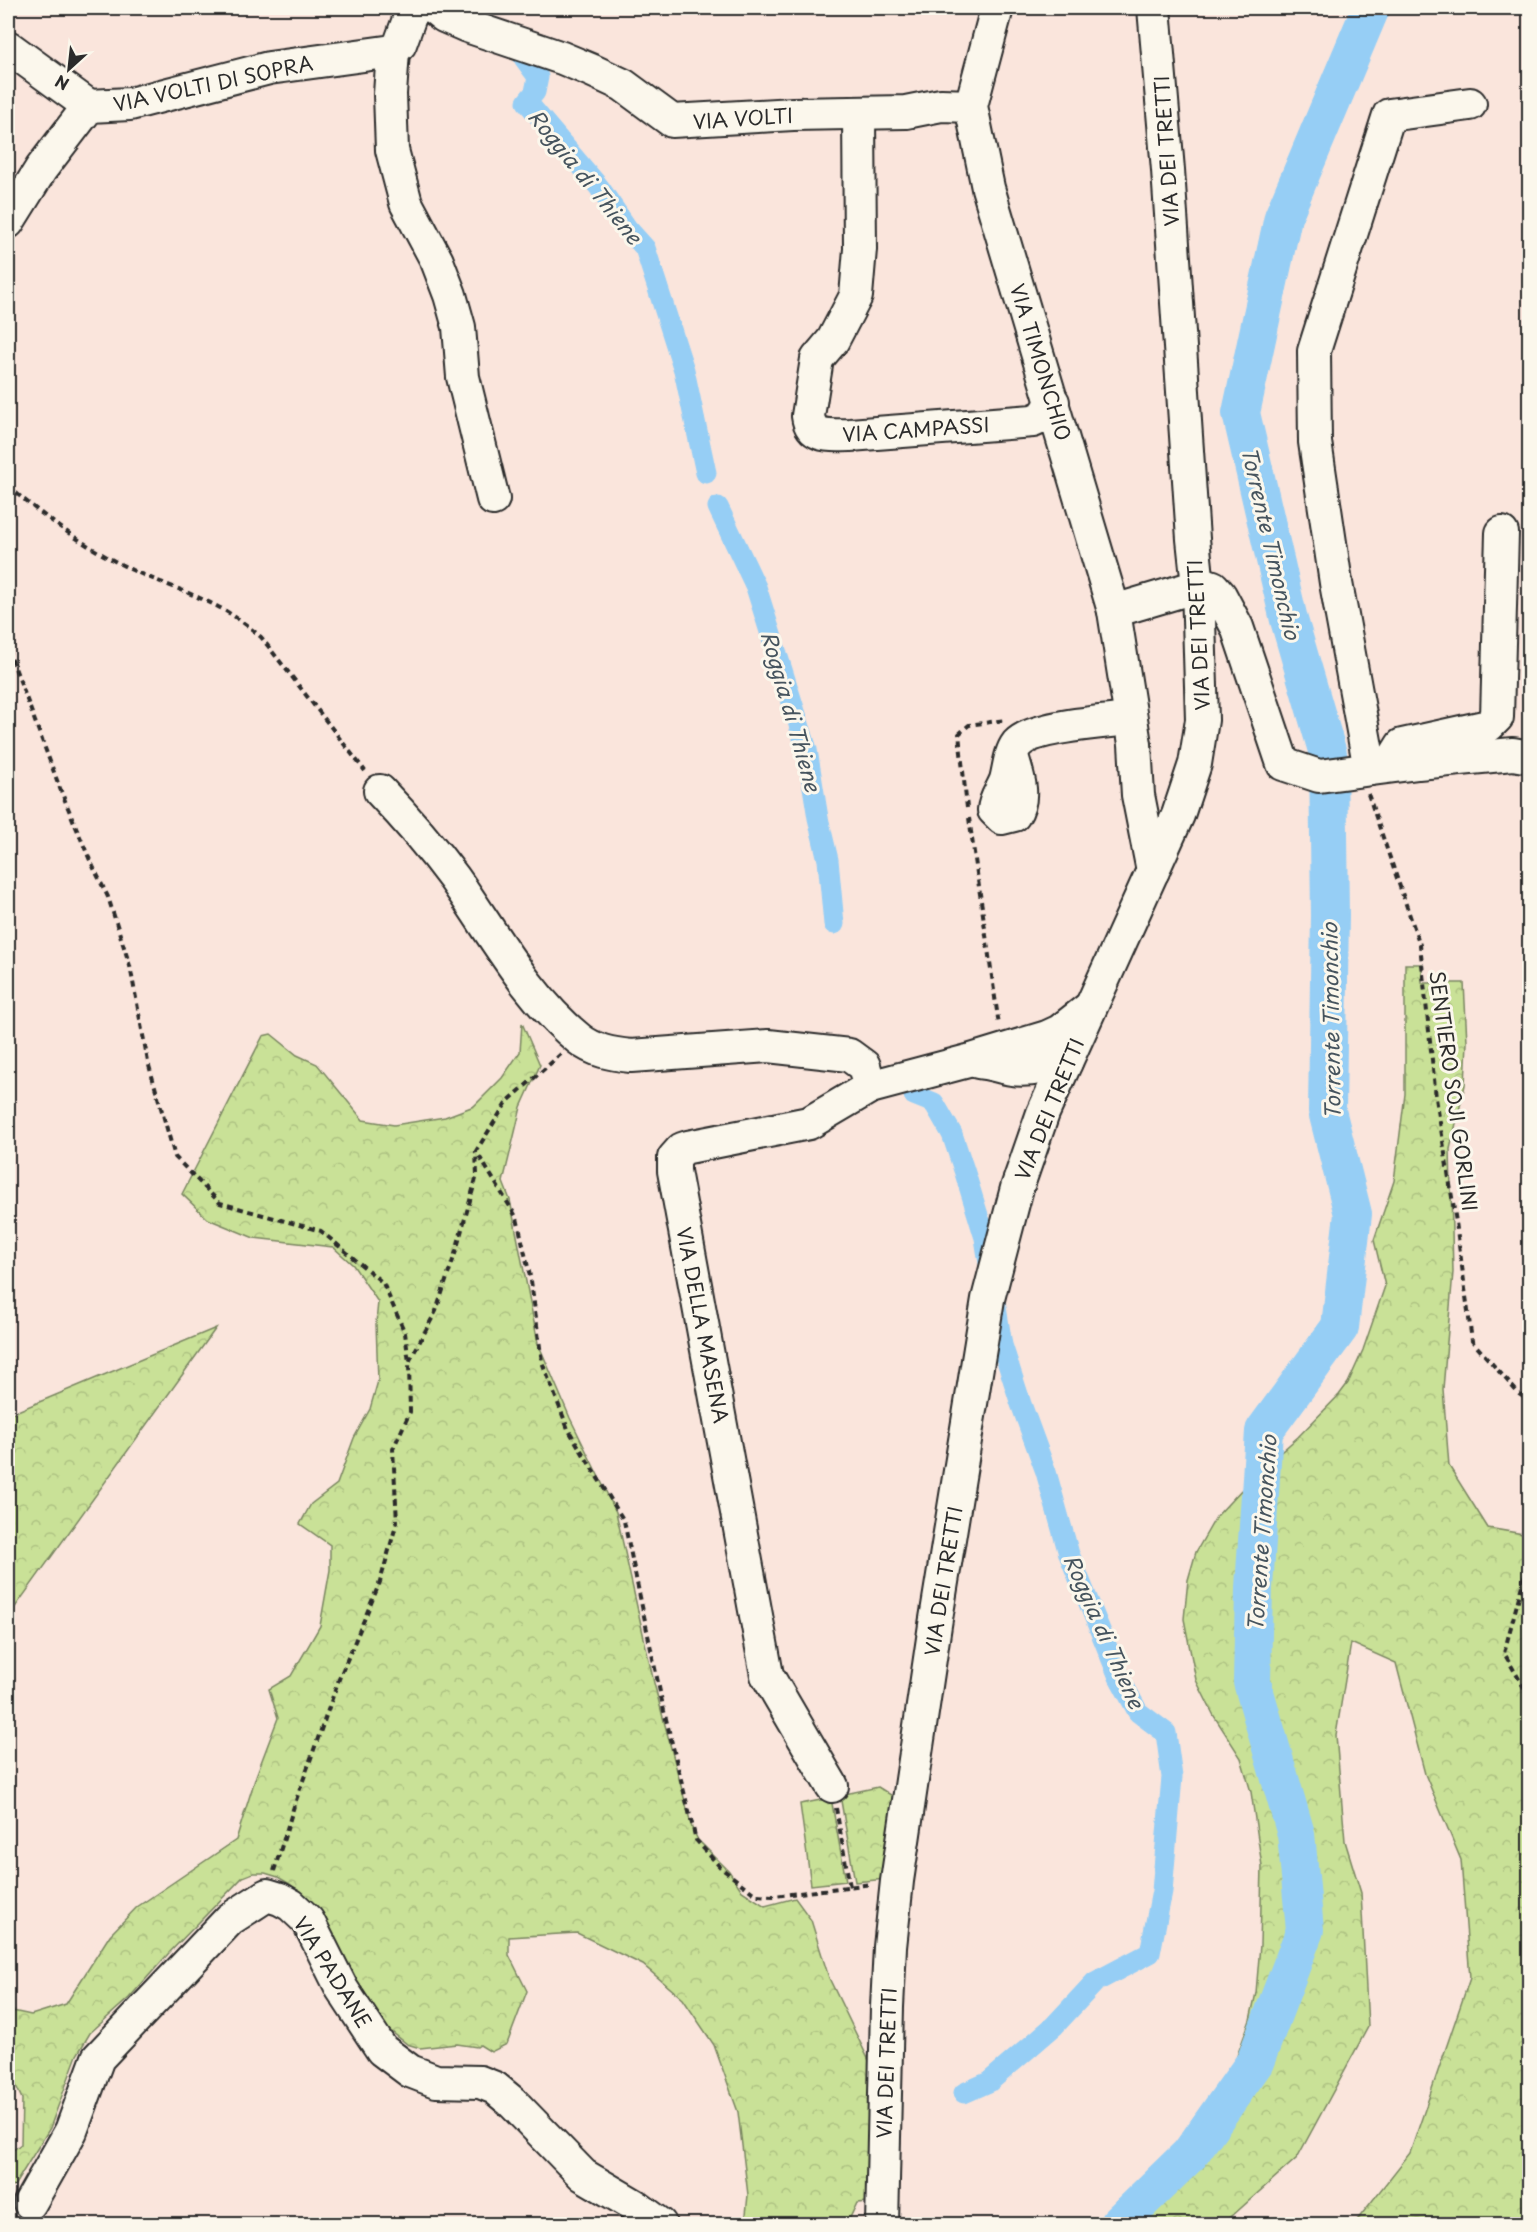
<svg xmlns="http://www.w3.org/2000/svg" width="1537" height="2232" font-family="'Playpen Sans',sans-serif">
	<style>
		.forest { fill: url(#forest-crowns); stroke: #7a8661; stroke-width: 1.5 }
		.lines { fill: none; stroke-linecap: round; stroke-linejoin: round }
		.canal { stroke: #96cef5; stroke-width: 21 }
		.river { stroke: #96cef5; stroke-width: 38 }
		.minor-casing { stroke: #2b2b2b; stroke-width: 36 }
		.path { stroke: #2b2b2b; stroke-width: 4; stroke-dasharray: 6 4.5; stroke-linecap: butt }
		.minor { stroke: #fbf7ec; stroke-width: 32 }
		.labels { text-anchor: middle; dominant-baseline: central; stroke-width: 6; stroke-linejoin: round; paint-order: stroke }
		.street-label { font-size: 20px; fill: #2b2b2b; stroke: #fbf7ec }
		.water-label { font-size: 21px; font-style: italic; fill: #46545e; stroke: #fbf7ec }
	</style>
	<defs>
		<pattern id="forest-crowns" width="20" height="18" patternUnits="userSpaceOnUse" patternTransform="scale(1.5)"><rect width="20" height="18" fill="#c9e197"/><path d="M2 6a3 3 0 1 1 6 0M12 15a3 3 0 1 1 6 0" fill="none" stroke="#adc182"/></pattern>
	</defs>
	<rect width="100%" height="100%" fill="#fae5dc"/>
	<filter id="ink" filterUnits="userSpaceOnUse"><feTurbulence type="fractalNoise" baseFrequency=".0167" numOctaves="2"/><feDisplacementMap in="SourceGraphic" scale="12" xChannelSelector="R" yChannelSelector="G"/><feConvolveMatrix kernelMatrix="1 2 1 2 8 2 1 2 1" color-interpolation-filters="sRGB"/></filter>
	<g filter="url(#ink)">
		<!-- forest -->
		<g class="forest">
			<path d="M1405,964H1422V983H1464L1467,1042L1465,1085L1450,1149L1453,1272L1443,1389L1449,1466L1488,1528L1529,1535V2224H1354L1410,2153L1470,1978L1461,1860L1425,1774L1396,1663L1351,1643L1336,1735L1345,1841L1361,1893L1368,2027L1297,2158L1223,2224H1100L1194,2127L1209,2109L1229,2078L1250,2020L1256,1993L1260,1945L1262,1866L1251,1792L1241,1758L1214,1716L1196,1680L1184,1619L1188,1580L1196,1552L1216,1517L1257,1473L1298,1437L1339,1395L1348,1383L1363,1350L1385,1286L1374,1240L1394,1181L1405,1094Z"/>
			<path d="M522,1023L540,1065L521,1107L503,1182L510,1200L538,1343L570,1418L616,1512L654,1683L692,1828L698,1840L729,1871L742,1891L765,1906L795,1898L811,1920L829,1978L873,2069L869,2202L857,2203L847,2224H745L748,2195L738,2112L714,2045L683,1999L643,1965L577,1933L509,1937V1955L527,1991L507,2044L491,2052L480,2045L477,2047L457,2044L420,2048L407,2044L383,2025L357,1992L306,1897L290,1884L278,1877L265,1873H253L243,1877L168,1954L129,1998L90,2033L77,2055L50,2128L14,2186L8,2188V2154L21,2144L22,2099L8,2068V2010L31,2015L66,2004L110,1935L137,1907L236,1840L256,1776L278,1718L269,1689L291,1676L320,1626L330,1570V1545L300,1524L311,1504L337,1484L354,1438L370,1409L378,1381L376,1323L378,1302L353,1265L333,1247L254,1238L208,1219L182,1194L263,1036L271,1034L297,1055L317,1064L363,1120L394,1125L445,1117L474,1106L502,1078L520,1052Z"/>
			<path d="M216,1328L8,1617V1415Z"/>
			<path d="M878,1787L899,1800L886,1879L855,1882L840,1795Z"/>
			<path d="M831,1798L846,1881L811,1885L800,1804Z"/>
		</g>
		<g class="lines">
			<!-- canal -->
			<g class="canal">
				<path d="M524,58L538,77L535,92L527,102L599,187L627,228L645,248L684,370L706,473"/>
				<path d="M718,507L756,587L807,750L818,818L828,860L834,924"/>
				<path d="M914,1095L934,1103L952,1134L965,1173L985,1238L1002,1345L1021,1404L1046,1472L1069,1554L1119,1677L1138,1712L1166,1733L1172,1777L1162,1891L1150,1953L1095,1982L1054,2026L989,2082L964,2093"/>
			</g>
			<!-- river -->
			<path class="river" d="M1118,2224L1190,2154L1255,2062L1305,1930L1296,1834L1252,1682L1254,1588L1264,1431L1340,1327L1353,1214L1327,1111L1330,915L1328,754L1289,620L1241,413L1283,217L1371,8"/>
			<defs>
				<g id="minor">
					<path d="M434,8L444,16L467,26L562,58L593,71L623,85L672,121L793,114L906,112L941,105L971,106"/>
					<path d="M997,8L971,106L988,188L1114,611L1135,744L1138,795L1153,871"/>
					<path d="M8,47L89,106"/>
					<path d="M393,51L390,94L392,150L406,203L437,261L450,295L459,327L463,377L493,499"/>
					<path d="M859,113L860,249L856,296L833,340L817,359L808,416C811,439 832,435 850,435L1033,421L1044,416L1053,402"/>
					<path d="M8,222L41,169L89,106L130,104L269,68L393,51L400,44L413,8"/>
					<path d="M1114,611L1198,586L1207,585L1213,587L1220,595L1237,627L1283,764L1319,776L1418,763L1513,754L1530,757"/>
					<path d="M1012,756C1018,776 1026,797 1014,815L1002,818L994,810C995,798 1002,791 1006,780C1009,769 1010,753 1017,744C1033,726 1105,722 1130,719"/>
					<path d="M1392,761L1402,745L1488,726L1497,717L1502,533"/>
					<path d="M1370,769L1336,583L1315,442L1314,351L1389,115L1470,104"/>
					<path d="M380,791C407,819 431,847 454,878C493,933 527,997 579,1039C594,1051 612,1054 631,1056L768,1046L849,1055L864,1066L870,1087"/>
					<path d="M978,1062C990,1063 1000,1067 1012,1069C1029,1072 1049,1067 1066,1062"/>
					<path d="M832,1786L767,1675L674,1171V1158L682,1149L688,1147L809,1123L870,1087L968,1061L1047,1037L1060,1031L1088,1009"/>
					<path d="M30,2203L71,2131L98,2058L230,1919L267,1895L280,1899L291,1905L308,1921L342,1989L382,2050L410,2071L436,2081L480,2082L495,2088L512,2102L583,2175L634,2205L660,2224"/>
					<path d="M882,2224L887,2007L890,1947L897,1881L935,1625L988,1299L1017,1188L1043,1113L1178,815L1195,764L1202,720L1198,586L1193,539L1168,170L1154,8"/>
				</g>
			</defs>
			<!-- minor casing -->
			<use href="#minor" class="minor-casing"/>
			<!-- path -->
			<g class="path">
				<path d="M8,486C46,519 87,548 132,570C156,581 181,589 204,600C225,609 244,622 261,637L365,771"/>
				<path d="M8,649L61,791L89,858L108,897L130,966L148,1062L175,1157L220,1203L321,1231L383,1283L405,1333L409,1362"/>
				<path d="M1368,794L1420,945L1436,1098L1456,1222L1472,1341L1519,1394L1530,1401"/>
				<path d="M967,808L959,734L969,725L1005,720"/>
				<path d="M969,818L999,1025"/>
				<path d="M561,1054L507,1102L476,1151L517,1218L531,1281L542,1362L568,1429L624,1521L664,1711L696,1840L721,1868L756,1895L774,1896L872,1884"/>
				<path d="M1530,1555L1504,1653L1530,1698"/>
				<path d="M836,1808L850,1887"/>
				<path d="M274,1871L294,1806L339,1679L380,1582L397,1522L393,1449L410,1412L409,1362L436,1311L456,1251L477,1175L476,1151"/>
				<path d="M1530,2131L1525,2149L1530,2194"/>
			</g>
			<!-- minor -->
			<use href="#minor" class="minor"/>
		</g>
	</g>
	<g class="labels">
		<!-- street labels -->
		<g class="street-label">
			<text transform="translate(213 83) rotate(-12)">VIA VOLTI DI SOPRA</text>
			<text transform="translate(743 118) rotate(-4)">VIA VOLTI</text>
			<text transform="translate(1166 151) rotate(-94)">VIA DEI TRETTI</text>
			<text transform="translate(1041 362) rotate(73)">VIA TIMONCHIO</text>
			<text transform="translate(916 429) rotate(-4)">VIA CAMPASSI</text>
			<text transform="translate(1198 635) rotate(-93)">VIA DEI TRETTI</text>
			<text transform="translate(1454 1091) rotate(82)">SENTIERO SOJI GORLINI</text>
			<text transform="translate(1049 1109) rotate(-68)">VIA DEI TRETTI</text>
			<text transform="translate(703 1325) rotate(79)">VIA DELLA MASENA</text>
			<text transform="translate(943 1581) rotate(-81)">VIA DEI TRETTI</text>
			<text transform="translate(333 1972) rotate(58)">VIA PADANE</text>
			<text transform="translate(886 2063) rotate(-88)">VIA DEI TRETTI</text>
		</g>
		<!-- water labels -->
		<g class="water-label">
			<text transform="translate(586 176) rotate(51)">Roggia di Thiene</text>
			<text transform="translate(1272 543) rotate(77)">Torrente Timonchio</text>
			<text transform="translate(792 711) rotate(74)">Roggia di Thiene</text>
			<text transform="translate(1330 1021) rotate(-91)">Torrente Timonchio</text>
			<text transform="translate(1261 1533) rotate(-86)">Torrente Timonchio</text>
			<text transform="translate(1105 1631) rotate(66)">Roggia di Thiene</text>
		</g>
	</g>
	<!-- margin -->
	<rect width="1537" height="2232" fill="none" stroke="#fbf7ec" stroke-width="30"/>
	<rect x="15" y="15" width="1507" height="2202" fill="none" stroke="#2b2b2b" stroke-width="2" filter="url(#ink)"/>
	<!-- north arrow -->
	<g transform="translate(69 69) rotate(207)" stroke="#fbf7ec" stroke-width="4.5" paint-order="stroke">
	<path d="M0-4.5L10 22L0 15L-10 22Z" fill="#2b2b2b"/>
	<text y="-9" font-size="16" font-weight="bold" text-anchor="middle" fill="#2b2b2b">N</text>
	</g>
</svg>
